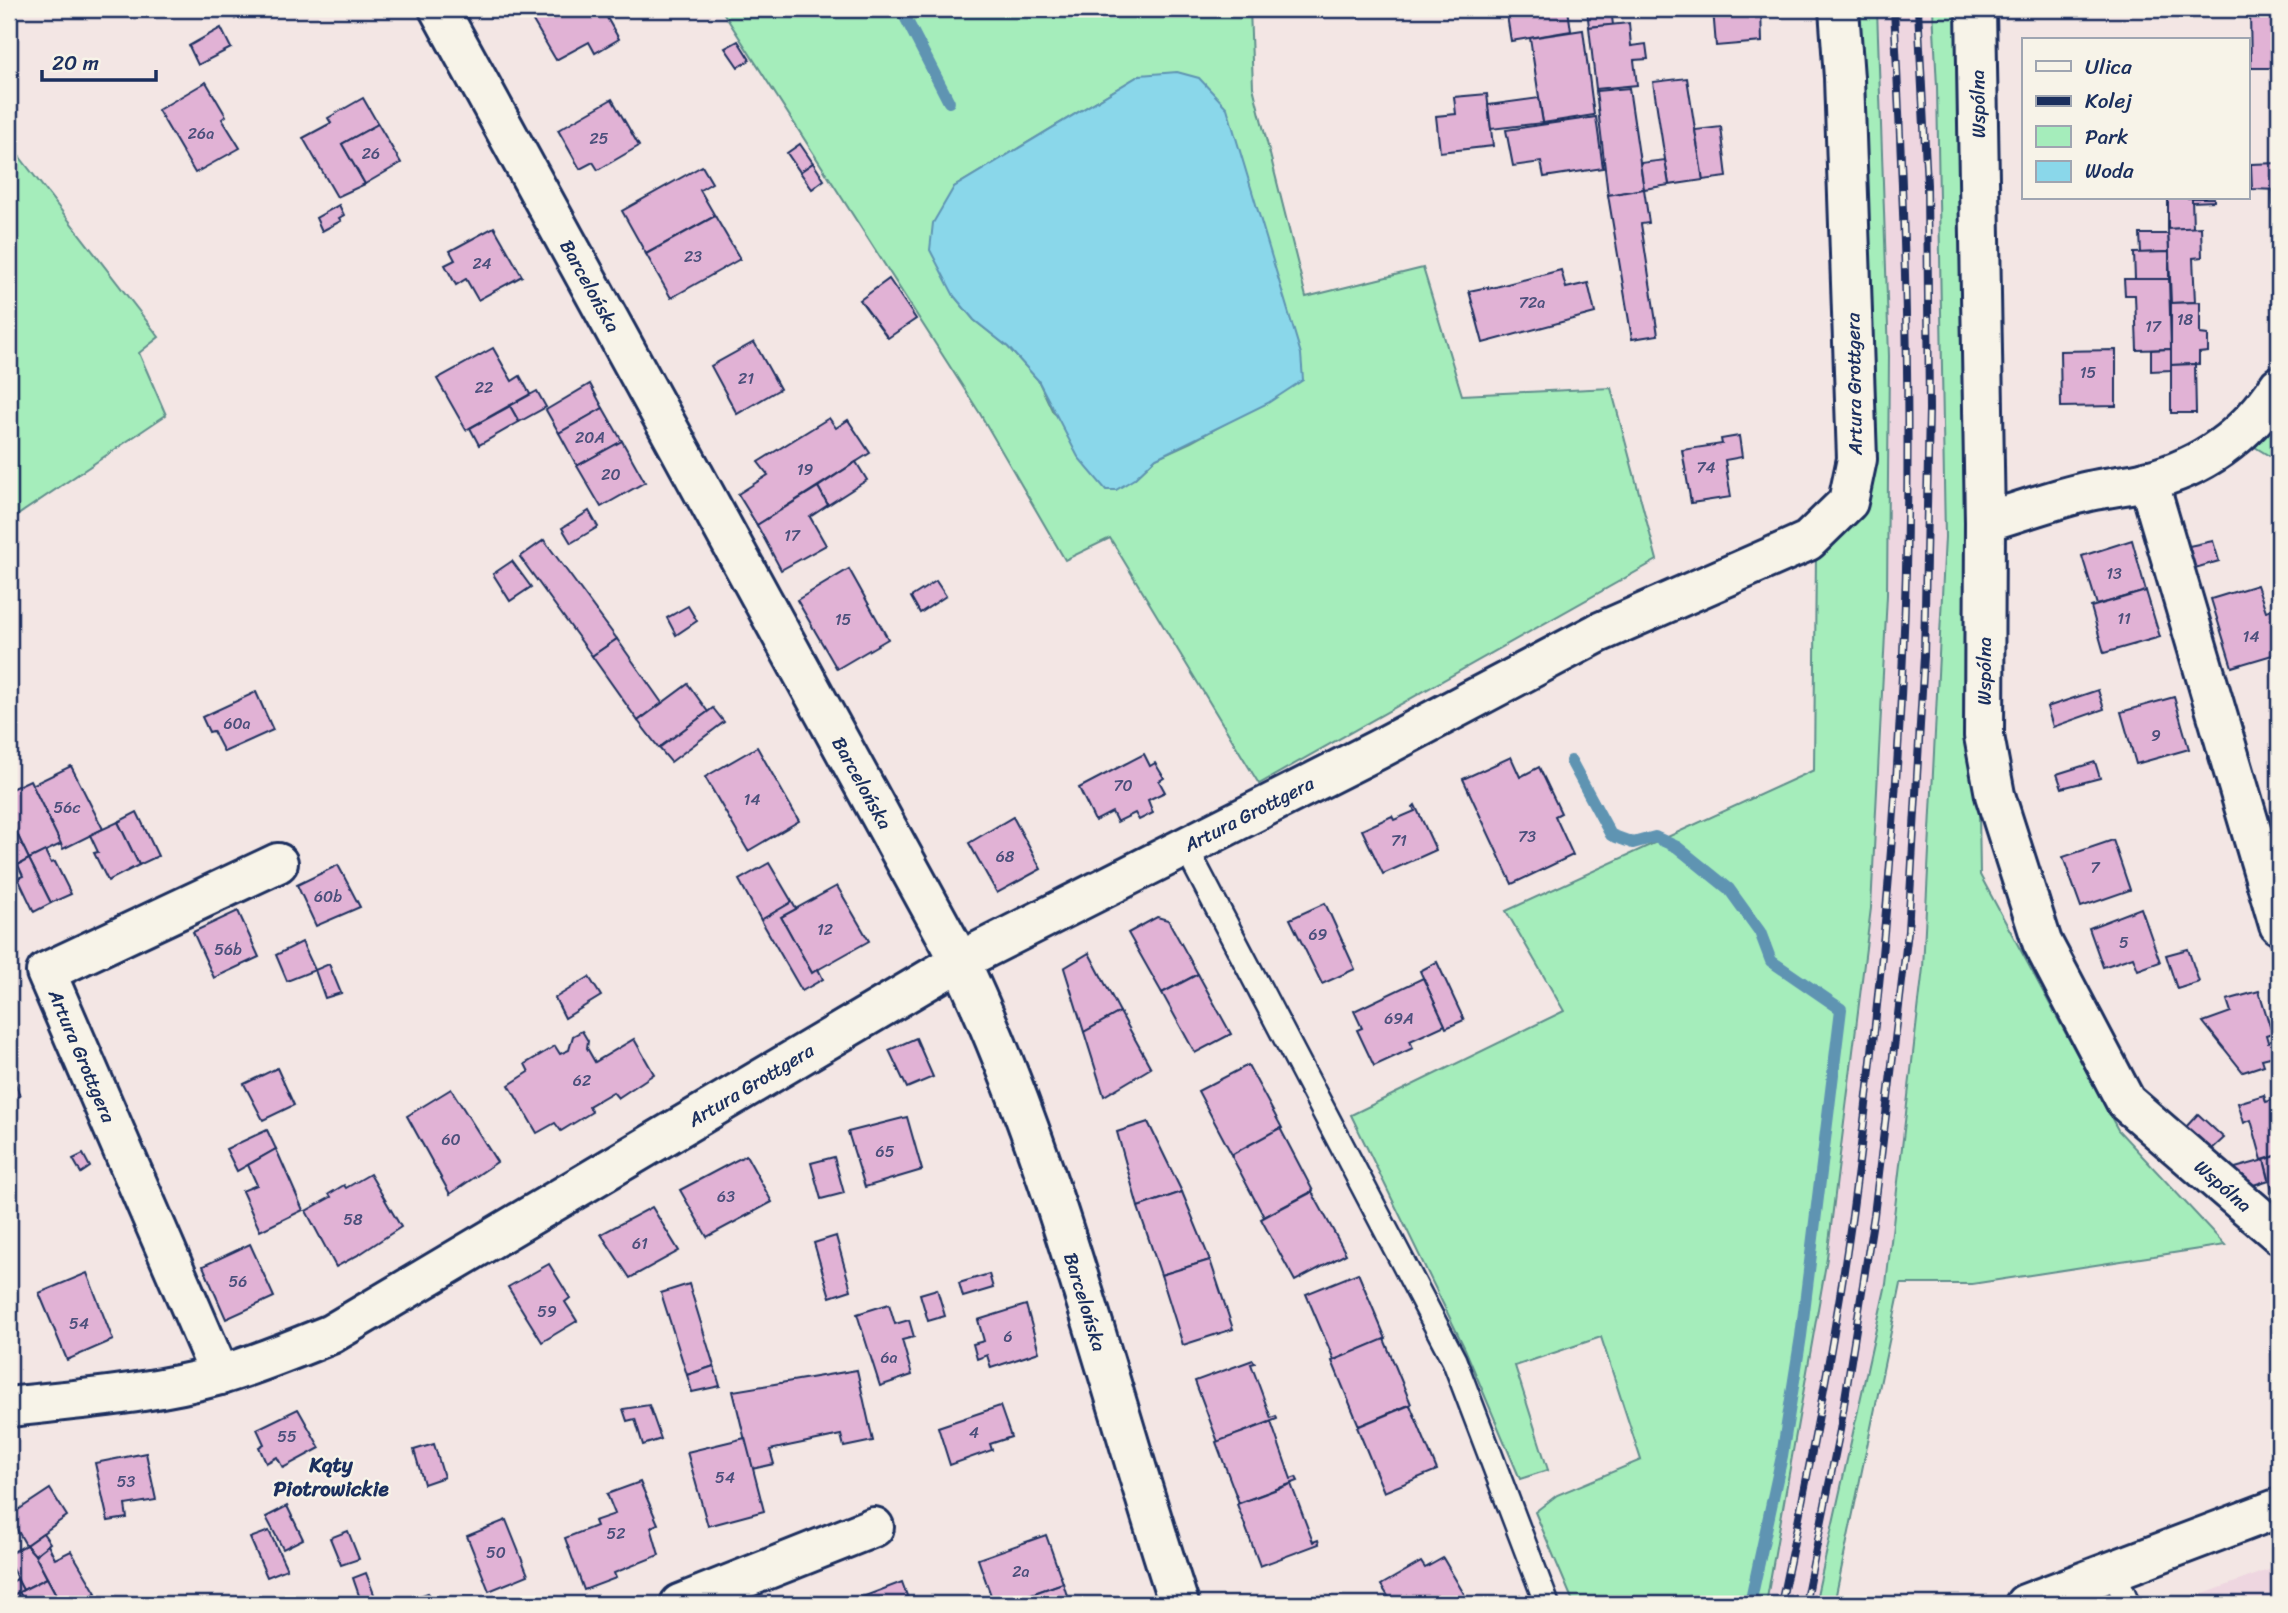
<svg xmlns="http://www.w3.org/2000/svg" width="2288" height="1613" font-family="Sriracha,sans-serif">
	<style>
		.built { fill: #eed6e0 }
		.green { fill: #a5edbb; stroke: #608e8c; stroke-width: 2; fill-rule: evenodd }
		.water { fill: #8ad7ea; stroke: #5e94b2; stroke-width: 2 }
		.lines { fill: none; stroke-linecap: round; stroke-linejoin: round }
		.stream { stroke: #5e94b2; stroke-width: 12 }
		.building { fill: #e1b2d5; stroke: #1b2f5e; stroke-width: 2 }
		.lane-casing { stroke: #1b2f5e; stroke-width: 28 }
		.street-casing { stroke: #1b2f5e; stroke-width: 44 }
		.lane { stroke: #f7f3e8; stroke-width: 23 }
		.street { stroke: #f7f3e8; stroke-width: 38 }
		.rail-casing { stroke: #1b2f5e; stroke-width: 8 }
		.rail { stroke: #f7f3e8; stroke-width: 5; stroke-dasharray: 16; stroke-linecap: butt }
		.labels { text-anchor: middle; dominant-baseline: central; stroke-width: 5; stroke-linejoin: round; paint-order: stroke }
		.number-label { font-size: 16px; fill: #4c507c }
		.street-label { font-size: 19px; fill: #1b2f5e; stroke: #f7f3e8 }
		.neighbourhood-label { font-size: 21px; font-weight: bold; fill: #1b2f5e; stroke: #f7f3e8 }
	</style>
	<rect width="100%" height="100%" fill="#f3e6e4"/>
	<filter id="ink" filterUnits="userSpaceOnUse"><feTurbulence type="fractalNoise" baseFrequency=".0143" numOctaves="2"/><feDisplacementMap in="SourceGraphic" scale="14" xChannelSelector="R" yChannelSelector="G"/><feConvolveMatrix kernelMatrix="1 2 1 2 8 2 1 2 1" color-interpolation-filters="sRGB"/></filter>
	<g filter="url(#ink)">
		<!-- built -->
		<g class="built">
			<path d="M1877,9H1933L1937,87L1945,537L1923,968L1886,1284L1815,1604H1766L1827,1258L1881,753L1887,595L1889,356Z"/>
			<path d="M2279,1566V1604H2180L2190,1599Z"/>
		</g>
		<!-- green -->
		<g class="green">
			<path d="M721,9H1250L1253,87L1306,297L1423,268L1462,395L1611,388L1657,560L1259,784L1110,538L1065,560L979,412ZM1140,75L1237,417L1191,442L1156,458L1134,479L1053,412L1038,380L1008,347L974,320L954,296V187Z"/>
			<path d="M1852,9H1877L1889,356L1887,595L1871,908L1827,1258L1766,1604H1574L1535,1512L1557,1495L1641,1460L1601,1337L1515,1366L1548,1470L1520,1479L1465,1349L1351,1115L1564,1011L1506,911L1814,770L1816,552L1854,523Z"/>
			<path d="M1933,9H1967L1980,875L2118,1130L2225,1245L1972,1284H1901L1834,1604H1815L1886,1284L1923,968L1945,537L1937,87Z"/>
			<path d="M9,143L159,337L139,353L166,415L9,521Z"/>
			<path d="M2279,418V462L2255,447Z"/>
		</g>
		<!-- water -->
		<path class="water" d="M1177,72L1199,78L1227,108L1301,354L1303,380L1268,403L1156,458L1134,479L1116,490H1106L1078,457L1038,380L1008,347L974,320L954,296L930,250L933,223L954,187L1140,75Z"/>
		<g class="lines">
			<!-- stream -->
			<g class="stream">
				<path d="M901,9L949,102"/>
				<path d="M1571,761L1611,835L1633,843L1655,837L1677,847L1729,889L1760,932L1771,961L1841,1009L1801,1336L1782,1456L1750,1604"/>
			</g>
		</g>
		<!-- building -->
		<g class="building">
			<path d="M229,9H253L235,19Z"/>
			<path d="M526,9H602L619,39L595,53L589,42L556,60Z"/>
			<path d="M1506,9H1568L1571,31L1511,41Z"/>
			<path d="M1587,9H1611L1613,25L1589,27Z"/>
			<path d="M1713,9H1761L1762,42L1716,46Z"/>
			<rect x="2078" y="9" width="60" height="2"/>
			<path d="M2250,12H2279V68H2251Z"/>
			<path d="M1629,23L1631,46L1646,44L1648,59L1634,60L1637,85L1596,89L1589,27Z"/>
			<path d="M221,28L231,48L198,65L189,46Z"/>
			<path d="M1583,30L1594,115L1543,123L1530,38Z"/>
			<path d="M738,41L750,60L738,67L725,48Z"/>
			<path d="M1687,78L1703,180L1669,185L1653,82Z"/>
			<path d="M206,82L226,116L222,119L240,148L195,173L158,110Z"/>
			<path d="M1629,88L1644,189L1608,195L1596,91Z"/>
			<path d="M1487,94L1493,146L1440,152L1436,116L1456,114L1454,97Z"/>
			<path d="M363,98L378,124L342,144L365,184L337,197L303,138L331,123L328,118Z"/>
			<path d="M1539,98L1543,123L1491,129L1488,105Z"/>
			<path d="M612,99L639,146L598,170L593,162L580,169L558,130Z"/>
			<path d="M1596,117L1603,168L1544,177L1541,162L1513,166L1506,130Z"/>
			<path d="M378,124L401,163L365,184L342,144Z"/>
			<path d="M1721,127L1727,177L1703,180L1695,130Z"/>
			<path d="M800,144L813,163L800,172L787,153Z"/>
			<path d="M1665,160L1669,185L1644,189L1640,163Z"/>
			<path d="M813,163L824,180L812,189L800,172Z"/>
			<path d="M2278,163V190L2252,189L2251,164Z"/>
			<path d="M702,166L712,183L700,190L715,216L646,254L622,211Z"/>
			<path d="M1644,189L1649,223L1641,224L1658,335L1632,339L1608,195Z"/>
			<path d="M2279,190V204L2273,205L2272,191Z"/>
			<path d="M2168,198H2192L2193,228L2168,229Z"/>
			<path d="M2192,198H2214V201L2192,202Z"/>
			<path d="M339,205L344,215L339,218L341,221L322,231L316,218Z"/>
			<path d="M715,216L740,259L671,298L646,254Z"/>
			<path d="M494,227L522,276L478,300L466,279L456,285L445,265L455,260L450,251Z"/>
			<path d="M2201,227L2202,257L2193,258L2195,302L2171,303L2168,229Z"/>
			<path d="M2140,234H2168L2169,252L2141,253Z"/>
			<path d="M2169,252V279H2135L2134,253Z"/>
			<path d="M1561,270L1566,288L1588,283L1595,313L1483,343L1469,291L1488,287V289Z"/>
			<path d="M889,279L916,319L888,338L860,300Z"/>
			<path d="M2124,279H2169L2171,349L2137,350L2135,295H2125Z"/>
			<path d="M2200,302V334L2208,335V352L2199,353V364L2171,365V303Z"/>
			<path d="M754,342L780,389L737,414L711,366Z"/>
			<path d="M493,348L512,381L520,376L530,394L466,430L437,379Z"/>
			<path d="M2171,349V370L2151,371V350Z"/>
			<path d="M2116,350V406L2061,407L2060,351Z"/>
			<path d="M2195,364L2196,413H2171V365Z"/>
			<path d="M590,384L603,408L559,433L546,410Z"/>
			<path d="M537,391L546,407L519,422L510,406Z"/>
			<path d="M510,406L519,422L479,445L470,428Z"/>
			<path d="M603,408L622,441L577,466L559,433Z"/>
			<path d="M829,418L836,428L848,420L870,453L757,525L738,494L768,475L758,462Z"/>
			<path d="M1739,436L1742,457L1725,460L1731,497L1691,503L1682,450L1722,444L1721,439Z"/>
			<path d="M622,441L645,482L601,507L577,466Z"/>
			<path d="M856,462L867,480L828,505L818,487Z"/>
			<path d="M818,487L828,505L810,517L826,545L781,570L757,525Z"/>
			<path d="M589,511L598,527L571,543L562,528Z"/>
			<path d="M544,540L617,639L592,656L520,557Z"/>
			<path d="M2132,540L2146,591L2097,605L2082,556Z"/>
			<path d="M2213,541L2219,561L2195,568L2189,546Z"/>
			<path d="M512,561L531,587L510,601L493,574Z"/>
			<path d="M849,569L888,639L837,669L797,600Z"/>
			<path d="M936,581L946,596L920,613L911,597Z"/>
			<path d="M2257,585L2266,611L2276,608L2279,620V653L2232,667L2211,599Z"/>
			<path d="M2146,591L2160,637L2104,653L2091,607Z"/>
			<path d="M688,606L697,621L676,635L667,618Z"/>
			<path d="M617,639L662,703L638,721L592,656Z"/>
			<path d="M688,684L708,712L659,748L638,721Z"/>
			<path d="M2098,690L2104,709L2053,727L2047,707Z"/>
			<path d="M256,692L273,730L224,752L213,731L209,732L202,717Z"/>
			<path d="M2174,697L2189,749L2136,764L2121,712Z"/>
			<path d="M713,708L724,722L671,762L659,748Z"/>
			<path d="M757,747L799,821L748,851L705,777Z"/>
			<path d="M1144,754L1150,766L1155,763L1164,778L1159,781L1165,792L1148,800L1153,813L1139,820L1135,813L1117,822L1112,812L1095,821L1079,788Z"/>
			<path d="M1511,757L1520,777L1539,767L1561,813L1555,816L1573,855L1512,884L1463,779Z"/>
			<path d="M2095,762L2100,778L2062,788L2057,774Z"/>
			<path d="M71,766L103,829L63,849L32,785Z"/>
			<path d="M30,780L61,844L29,859L9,817V790Z"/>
			<path d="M1415,805L1436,850L1383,874L1362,830L1392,816L1394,820L1415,811L1413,807Z"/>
			<path d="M137,812L158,856L139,865L118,822Z"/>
			<path d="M9,817L29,859L9,870Z"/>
			<path d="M1013,817L1041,869L997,893L969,843Z"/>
			<path d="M118,822L139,865L108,881L94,853L98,852L90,835Z"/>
			<path d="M2113,840L2130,890L2081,907L2063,857Z"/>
			<path d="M45,851L51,863L55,862L71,894L51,903L29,859Z"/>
			<path d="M29,859L51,903L34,912L18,878L23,876L18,865Z"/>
			<path d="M769,863L792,902L761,920L739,880Z"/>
			<path d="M338,865L360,907L316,926L297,885Z"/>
			<path d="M837,886L869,941L812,973L781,917Z"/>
			<path d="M792,902L796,909L781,917L812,973L818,969L823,979L802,991L761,920Z"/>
			<path d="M1325,903L1355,969L1322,984L1290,919Z"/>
			<path d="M2141,908L2160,962L2138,970L2133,957L2103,967L2089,928Z"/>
			<path d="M238,911L259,957L214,978L193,932Z"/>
			<path d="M1157,917L1168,920L1198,974L1162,993L1128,933Z"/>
			<path d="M302,942L315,970L287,981L276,955Z"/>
			<path d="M2188,949L2199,982L2177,989L2166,955Z"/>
			<path d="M1089,953L1120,1012L1084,1032L1064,968Z"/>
			<path d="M1437,962L1464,1020L1446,1028L1420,971Z"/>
			<path d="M329,964L341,993L325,998L315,970Z"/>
			<path d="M1198,974L1231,1034L1195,1053L1162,993Z"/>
			<path d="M589,977L601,996L565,1018L555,998Z"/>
			<path d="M1423,978L1445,1025L1410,1041L1413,1048L1374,1066L1357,1030L1362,1028L1354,1011Z"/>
			<path d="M2259,991L2272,1033L2266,1035L2268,1042L2274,1040L2278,1055L2262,1059L2264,1065L2243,1072L2203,1022L2231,1012L2227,1000Z"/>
			<path d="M1120,1012L1151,1068L1104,1096L1084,1032Z"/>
			<path d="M582,1031L588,1041L587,1048L595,1062L634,1039L654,1074L618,1098L613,1092L589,1106L592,1112L561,1131L555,1123L537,1133L509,1085L529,1072L525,1064L555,1046L560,1054L569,1050L573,1036Z"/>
			<path d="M916,1038L933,1077L907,1088L889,1050Z"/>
			<path d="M1248,1065L1282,1128L1232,1155L1198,1091Z"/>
			<path d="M277,1068L294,1105L263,1120L244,1084Z"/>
			<path d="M14,1080L20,1096L9,1101V1082Z"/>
			<path d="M451,1089L497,1162L450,1194L407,1116Z"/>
			<path d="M2264,1095L2266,1102L2279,1098V1155L2262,1160L2251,1120L2244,1123L2238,1103Z"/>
			<path d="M2198,1114L2224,1138L2210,1151L2185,1128Z"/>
			<path d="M907,1117L922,1170L865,1187L848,1132Z"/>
			<path d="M1148,1122L1182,1192L1138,1207L1117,1132Z"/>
			<path d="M1280,1128L1313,1191L1264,1217L1231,1155Z"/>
			<path d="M267,1130L276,1149L237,1171L226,1149Z"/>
			<path d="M276,1149L303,1210L260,1231L242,1191L257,1185L248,1165Z"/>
			<path d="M83,1154L90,1167L81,1173L73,1159Z"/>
			<path d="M746,1155L772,1202L707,1237L680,1190Z"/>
			<path d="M2279,1155V1190L2273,1192L2264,1160Z"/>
			<path d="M834,1157L844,1193L821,1199L811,1163Z"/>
			<path d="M2264,1160L2269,1180L2247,1187L2228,1170Z"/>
			<path d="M370,1174L401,1227L360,1254L336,1267L306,1211L331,1197L329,1194L344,1185L346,1188Z"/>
			<path d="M1182,1192L1210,1260L1161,1275L1138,1207Z"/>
			<path d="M1312,1192L1346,1254L1295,1281L1261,1219Z"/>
			<path d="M652,1207L679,1251L630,1278L601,1234Z"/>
			<path d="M836,1236L851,1290L830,1297L814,1243Z"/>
			<path d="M250,1244L274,1297L226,1319L203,1266Z"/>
			<path d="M1210,1260L1233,1329L1183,1345L1161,1275Z"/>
			<path d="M549,1264L570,1298L565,1302L577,1321L542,1342L508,1287Z"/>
			<path d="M87,1273L113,1340L67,1360L39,1293Z"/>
			<path d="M1358,1273L1386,1339L1334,1360L1306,1294Z"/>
			<path d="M989,1274L993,1288L963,1297L959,1283Z"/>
			<path d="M689,1284L714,1366L687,1375L661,1293Z"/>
			<path d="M937,1289L945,1316L928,1321L920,1294Z"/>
			<path d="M889,1304L895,1324L909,1320L914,1337L902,1340L912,1375L880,1386L857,1314Z"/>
			<path d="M1026,1305L1039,1352L991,1368L987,1355L977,1359L973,1344L984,1341L978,1320Z"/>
			<path d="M1384,1339L1411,1404L1359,1426L1332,1361Z"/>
			<path d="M1253,1360L1255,1363L1251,1364L1271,1418L1276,1416L1277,1419L1218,1442L1195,1381Z"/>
			<path d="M714,1366L720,1386L692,1392L687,1375Z"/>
			<path d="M857,1370L873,1441L844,1447L841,1435L788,1446L770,1450L774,1464L752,1469L733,1391Z"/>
			<path d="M649,1405L661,1439L643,1445L635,1419L627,1421L623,1409Z"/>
			<path d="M1410,1405L1437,1470L1384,1492L1357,1427Z"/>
			<path d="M1000,1406L1011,1437L990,1444L992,1450L950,1465L938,1427Z"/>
			<path d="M298,1409L320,1448L283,1468L277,1457L266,1463L259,1447L264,1444L257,1429Z"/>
			<path d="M1271,1422L1291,1479L1296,1477L1298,1481L1239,1503L1216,1442Z"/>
			<path d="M745,1438L764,1511L708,1526L687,1452Z"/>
			<path d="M434,1444L444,1477L424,1484L414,1450Z"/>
			<path d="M146,1453L156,1500L125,1505L127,1518L108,1521L95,1463Z"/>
			<path d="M640,1482L658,1524L651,1527L659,1555L614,1573L616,1578L584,1590L565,1538L596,1526L594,1521L615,1514L607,1494Z"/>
			<path d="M1291,1484L1313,1542L1318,1540L1319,1544L1260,1566L1237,1504Z"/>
			<path d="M50,1489L67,1516L26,1545L9,1516Z"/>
			<path d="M287,1506L303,1539L283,1549L266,1517Z"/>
			<path d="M506,1520L528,1575L489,1591L467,1536Z"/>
			<path d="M269,1531L287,1569L267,1577L250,1538Z"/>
			<path d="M348,1531L359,1559L341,1565L330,1538Z"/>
			<path d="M43,1533L50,1543L35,1555L26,1545Z"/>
			<path d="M1046,1535L1063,1583L1002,1604H994L978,1559Z"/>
			<path d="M26,1545L35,1555L47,1578L23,1590L9,1563V1554Z"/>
			<path d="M48,1545L55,1559L71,1551L96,1593L75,1604H61L35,1555Z"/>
			<path d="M1443,1558L1467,1599L1457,1604H1393L1381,1585L1421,1562L1425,1568Z"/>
			<path d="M366,1573L377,1602L370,1604H362L353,1578Z"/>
			<path d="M47,1578L60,1602L55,1604H26L19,1592Z"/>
			<path d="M17,1579L23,1590L9,1597V1584Z"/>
			<path d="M902,1582L910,1604H844Z"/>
			<path d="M1063,1583L1069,1602L1029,1604L1026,1596Z"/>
			<path d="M19,1592L25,1603L9,1604V1597Z"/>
			<path d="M428,1593L433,1604H396Z"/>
		</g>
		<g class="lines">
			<defs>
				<g id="lane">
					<path d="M1185,846L1454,1360L1547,1604"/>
					<path d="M2113,1571L2128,1604"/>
				</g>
				<g id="street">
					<path d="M439,9L960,961C1057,1166 1108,1389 1179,1604"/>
					<path d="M1976,9L1985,522L1984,736L1995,795L2042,942L2126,1102L2279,1234"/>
					<path d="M2148,480L2279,925"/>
					<path d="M1985,522C2019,512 2054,499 2089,491C2108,487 2128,485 2147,481C2204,467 2247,435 2279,386"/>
					<path d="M220,1375L46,972L278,863"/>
					<path d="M9,1407C80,1399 151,1394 220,1375C258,1364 294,1349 331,1334L960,961L1377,750L1598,633L1808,541L1848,502L1857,459L1844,78L1839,9"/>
					<path d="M680,1604L874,1527"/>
					<path d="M2025,1604L2279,1508"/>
				</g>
			</defs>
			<!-- lane casing -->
			<use href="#lane" class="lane-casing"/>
			<!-- street casing -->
			<use href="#street" class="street-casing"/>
			<!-- lane -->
			<use href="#lane" class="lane"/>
			<!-- street -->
			<use href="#street" class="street"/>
			<defs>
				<g id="rail">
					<path d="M1781,1604C1808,1475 1834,1346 1852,1216C1877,1029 1895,842 1903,654C1913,439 1905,223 1894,9"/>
					<path d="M1805,1604L1840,1430L1874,1215L1908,931L1924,656L1929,409L1927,185L1918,9"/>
				</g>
			</defs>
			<!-- rail casing -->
			<use href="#rail" class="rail-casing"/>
			<!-- rail -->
			<use href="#rail" class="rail"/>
		</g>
	</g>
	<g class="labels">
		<!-- number labels -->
		<g class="number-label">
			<text x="201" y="133">26a</text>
			<text x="599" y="138">25</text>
			<text x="371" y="153">26</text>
			<text x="693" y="256">23</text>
			<text x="482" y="263">24</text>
			<text x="1532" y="302">72a</text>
			<text x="2185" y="319">18</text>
			<text x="2153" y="326">17</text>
			<text x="2088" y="372">15</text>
			<text x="746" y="378">21</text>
			<text x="484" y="387">22</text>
			<text x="590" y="437">20A</text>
			<text x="1706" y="467">74</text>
			<text x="805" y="469">19</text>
			<text x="611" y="474">20</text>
			<text x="792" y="535">17</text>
			<text x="2114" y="573">13</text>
			<text x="2124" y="618">11</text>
			<text x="843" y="619">15</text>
			<text x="2251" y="636">14</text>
			<text x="237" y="723">60a</text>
			<text x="2156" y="735">9</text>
			<text x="1123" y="785">70</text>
			<text x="752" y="799">14</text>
			<text x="67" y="807">56c</text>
			<text x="1527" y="836">73</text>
			<text x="1399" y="840">71</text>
			<text x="1005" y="856">68</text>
			<text x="2095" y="867">7</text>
			<text x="328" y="896">60b</text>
			<text x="825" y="929">12</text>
			<text x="1318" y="934">69</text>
			<text x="2124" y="942">5</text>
			<text x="228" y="949">56b</text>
			<text x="1399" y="1018">69A</text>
			<text x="582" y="1080">62</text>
			<text x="451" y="1139">60</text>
			<text x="885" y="1151">65</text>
			<text x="726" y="1196">63</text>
			<text x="353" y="1219">58</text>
			<text x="640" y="1243">61</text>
			<text x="238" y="1281">56</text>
			<text x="547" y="1311">59</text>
			<text x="79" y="1323">54</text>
			<text x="1008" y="1336">6</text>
			<text x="889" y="1357">6a</text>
			<text x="974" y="1432">4</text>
			<text x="287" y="1436">55</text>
			<text x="725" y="1477">54</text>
			<text x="126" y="1481">53</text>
			<text x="616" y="1533">52</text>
			<text x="496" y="1552">50</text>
			<text x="1021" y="1571">2a</text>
		</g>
		<!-- street labels -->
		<g class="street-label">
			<text transform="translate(1978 104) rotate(-91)">Wspólna</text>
			<text transform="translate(590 286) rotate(61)">Barcelońska</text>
			<text transform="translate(1854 384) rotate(-91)">Artura Grottgera</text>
			<text transform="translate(1984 671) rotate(-90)">Wspólna</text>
			<text transform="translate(862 783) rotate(61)">Barcelońska</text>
			<text transform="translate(1249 814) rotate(-27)">Artura Grottgera</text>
			<text transform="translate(82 1056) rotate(67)">Artura Grottgera</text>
			<text transform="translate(751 1085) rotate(-31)">Artura Grottgera</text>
			<text transform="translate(2223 1186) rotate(41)">Wspólna</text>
			<text transform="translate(1085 1302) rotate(73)">Barcelońska</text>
		</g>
		<!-- neighbourhood labels -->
		<g class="neighbourhood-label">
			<text x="331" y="1465">Kąty<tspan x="331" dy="24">Piotrowickie</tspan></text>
		</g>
	</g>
	<!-- margin -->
	<rect width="2288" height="1613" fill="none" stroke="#f7f3e8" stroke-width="35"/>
	<rect x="18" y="18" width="2253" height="1578" fill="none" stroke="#1b2f5e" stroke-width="2.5" filter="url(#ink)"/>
	<!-- legend -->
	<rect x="2022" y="38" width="228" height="161" fill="#f7f3e8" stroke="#9fa5b1" stroke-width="2"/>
	<rect x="2036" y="61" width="35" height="10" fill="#f7f3e8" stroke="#9fa5b1" stroke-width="2"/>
	<text x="2085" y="74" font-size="21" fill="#1b2f5e">Ulica</text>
	<rect x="2036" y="96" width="35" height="10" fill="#1b2f5e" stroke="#9fa5b1" stroke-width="2"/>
	<text x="2085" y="108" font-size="21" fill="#1b2f5e">Kolej</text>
	<rect x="2036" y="126" width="35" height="21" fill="#a5edbb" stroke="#9fa5b1" stroke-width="2"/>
	<text x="2085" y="144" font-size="21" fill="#1b2f5e">Park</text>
	<rect x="2036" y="161" width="35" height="21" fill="#8ad7ea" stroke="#9fa5b1" stroke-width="2"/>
	<text x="2085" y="178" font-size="21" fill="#1b2f5e">Woda</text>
	<!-- scale -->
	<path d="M42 70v10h114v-10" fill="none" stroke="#1b2f5e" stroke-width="3.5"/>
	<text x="52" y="70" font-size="21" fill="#1b2f5e" stroke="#f7f3e8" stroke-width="5" paint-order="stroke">20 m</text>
</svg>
